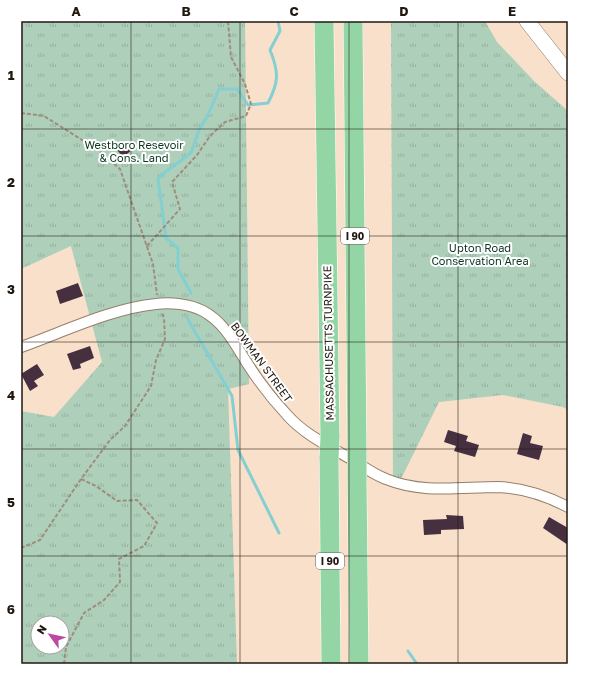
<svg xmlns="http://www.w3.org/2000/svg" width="589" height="685" font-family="'Golos Text',sans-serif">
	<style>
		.grass { fill: url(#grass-tufts); fill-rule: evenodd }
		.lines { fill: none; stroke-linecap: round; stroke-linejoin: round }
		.stream { stroke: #83cfd1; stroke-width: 3 }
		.building { fill: #463040 }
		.street-casing { stroke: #957e6a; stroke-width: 12 }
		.secondary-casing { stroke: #957e6a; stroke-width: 16 }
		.highway-casing { stroke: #fff; stroke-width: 20 }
		.path { stroke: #9f8d7d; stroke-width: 2; stroke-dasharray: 4 2; stroke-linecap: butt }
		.street { stroke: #fff; stroke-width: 10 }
		.secondary { stroke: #fff; stroke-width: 15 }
		.highway { stroke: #94d5a6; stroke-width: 19 }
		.highway-bridge-casing { stroke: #fff; stroke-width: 20; stroke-linecap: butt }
		.highway-bridge { stroke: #94d5a6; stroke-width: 19 }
		.grid { fill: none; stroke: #201810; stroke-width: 1; stroke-opacity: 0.55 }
		.labels { text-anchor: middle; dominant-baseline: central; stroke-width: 4; stroke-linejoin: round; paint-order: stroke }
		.shield { fill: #fff; stroke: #635d58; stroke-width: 1 }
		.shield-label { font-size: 10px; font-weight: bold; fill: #201810 }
		.park-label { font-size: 11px; fill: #0a3721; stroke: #fff }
		.street-label { font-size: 11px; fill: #201810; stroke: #fff }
		.neatline { fill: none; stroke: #201810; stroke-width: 1.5 }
		.grid-label { font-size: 13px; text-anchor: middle; font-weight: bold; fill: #201810 }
	</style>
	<defs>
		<pattern id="grass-tufts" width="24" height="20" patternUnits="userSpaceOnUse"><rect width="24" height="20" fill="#aecfba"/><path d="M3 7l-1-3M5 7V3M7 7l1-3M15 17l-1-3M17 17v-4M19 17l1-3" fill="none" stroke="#95b19f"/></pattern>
	</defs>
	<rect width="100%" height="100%" fill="#f9e0ca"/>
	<!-- grass -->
	<g class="grass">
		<path d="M21,21H245L249,384L228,389L237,664H21V411L54,417L102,362L71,246L21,269ZM38,623H62V647H38Z"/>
		<path d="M391,21H485L497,42L534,81L568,111V410L563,407L503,395L439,402L400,481L393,482Z"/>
	</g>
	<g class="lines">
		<!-- stream -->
		<g class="stream">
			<path d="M191,293L178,269V248L166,238L158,179L164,173L191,153L199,130L208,115L219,89H237L248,105L268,103C279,82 279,72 270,50L280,31L278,21"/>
			<path d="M187,318L232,396L238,450L279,533"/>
			<path d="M408,651L417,664"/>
		</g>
	</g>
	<!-- building -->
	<g class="building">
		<path d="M125,142L132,150L123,157L117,150Z"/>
		<path d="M78,283L83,296L60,304L56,291Z"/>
		<path d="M90,346L94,358L80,364L81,368L73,370L67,354Z"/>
		<path d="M37,364L44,375L34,381L38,386L30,391L21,374Z"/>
		<path d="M448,430L468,436L466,441L479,445L475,457L454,451L456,446L444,442Z"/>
		<path d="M523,433L532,436L530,443L543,446L539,460L517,454Z"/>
		<path d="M446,515L463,516L464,529L441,530V534L424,535L423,520L447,519Z"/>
		<path d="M549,517L568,528V545L543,528Z"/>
	</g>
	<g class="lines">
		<defs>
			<path id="street" d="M21,347C63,332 113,308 156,304C170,302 190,304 203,311C224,322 235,344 247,363C259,382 273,400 288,416C306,436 333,448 356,462C365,468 375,475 386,479C422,494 461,487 498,487C522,488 547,496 568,507"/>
			<path id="secondary" d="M527,21L568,73"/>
			<g id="highway">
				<path d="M324,21L330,437"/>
				<path d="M353,21L357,451"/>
				<path d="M329,457L331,664"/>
				<path d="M357,477L359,664"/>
			</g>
		</defs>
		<!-- street casing -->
		<use href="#street" class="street-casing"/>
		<!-- secondary casing -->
		<use href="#secondary" class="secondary-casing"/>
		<!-- highway casing -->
		<use href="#highway" class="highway-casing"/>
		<!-- path -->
		<g class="path">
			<path d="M21,113L44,116L98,150L120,169L153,264L157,295"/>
			<path d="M147,246L180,209L172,182L197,155L210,136L225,122L246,116L251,104L245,84L231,57L228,21"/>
			<path d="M21,548L40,540L81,479"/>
			<path d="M64,664L66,647L84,613L104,600L120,582L119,559L144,546L157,523L137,500L117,501L96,486L81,479L110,440L125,426L151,386L156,360L165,339L164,318L162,313"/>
		</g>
		<!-- street -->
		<use href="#street" class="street"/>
		<!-- secondary -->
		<use href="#secondary" class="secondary"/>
		<!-- highway -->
		<use href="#highway" class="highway"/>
		<defs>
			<g id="highway-bridge">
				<path d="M357,451V477"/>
				<path d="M329,457L330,437"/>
			</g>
		</defs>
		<!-- highway-bridge casing -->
		<use href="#highway-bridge" class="highway-bridge-casing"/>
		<!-- highway-bridge -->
		<use href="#highway-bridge" class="highway-bridge"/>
	</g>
	<!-- grid -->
	<path class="grid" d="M131,21V664M240,21V664M349,21V664M458,21V664M21,129H568M21,236H568M21,342H568M21,449H568M21,556H568"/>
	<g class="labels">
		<!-- shield labels -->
		<g class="shield">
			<rect x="341" y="228" width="28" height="16" rx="3"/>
			<rect x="316" y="553" width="28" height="16" rx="3"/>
		</g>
		<g class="shield-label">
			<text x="355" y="236">I 90</text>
			<text x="330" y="561">I 90</text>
		</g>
		<!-- park labels -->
		<g class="park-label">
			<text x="134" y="144">Westboro Resevoir<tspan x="134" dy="13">&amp; Cons. Land</tspan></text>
			<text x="480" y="247">Upton Road<tspan x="480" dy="13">Conservation Area</tspan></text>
		</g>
		<!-- street labels -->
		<g class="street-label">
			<text transform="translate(328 343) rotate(-91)">MASSACHUSETTS TURNPIKE</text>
			<text transform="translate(262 362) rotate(54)">BOWMAN STREET</text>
		</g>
	</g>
	<!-- border -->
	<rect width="589" height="685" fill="none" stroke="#ffffff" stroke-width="44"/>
	<!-- north arrow -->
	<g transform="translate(50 635) rotate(303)"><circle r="19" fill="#ffffff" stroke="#a6a39f"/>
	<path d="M0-3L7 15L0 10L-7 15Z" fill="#ba49a4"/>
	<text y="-6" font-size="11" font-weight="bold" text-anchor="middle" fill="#201810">N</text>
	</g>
	<rect x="22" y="22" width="545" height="641" class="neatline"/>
	<g class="grid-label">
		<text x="76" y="16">A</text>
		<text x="186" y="16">B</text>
		<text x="294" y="16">C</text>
		<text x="404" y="16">D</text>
		<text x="512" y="16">E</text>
		<text x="11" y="80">1</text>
		<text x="11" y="187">2</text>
		<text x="11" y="294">3</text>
		<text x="11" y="400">4</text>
		<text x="11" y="507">5</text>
		<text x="11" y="614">6</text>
	</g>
</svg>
